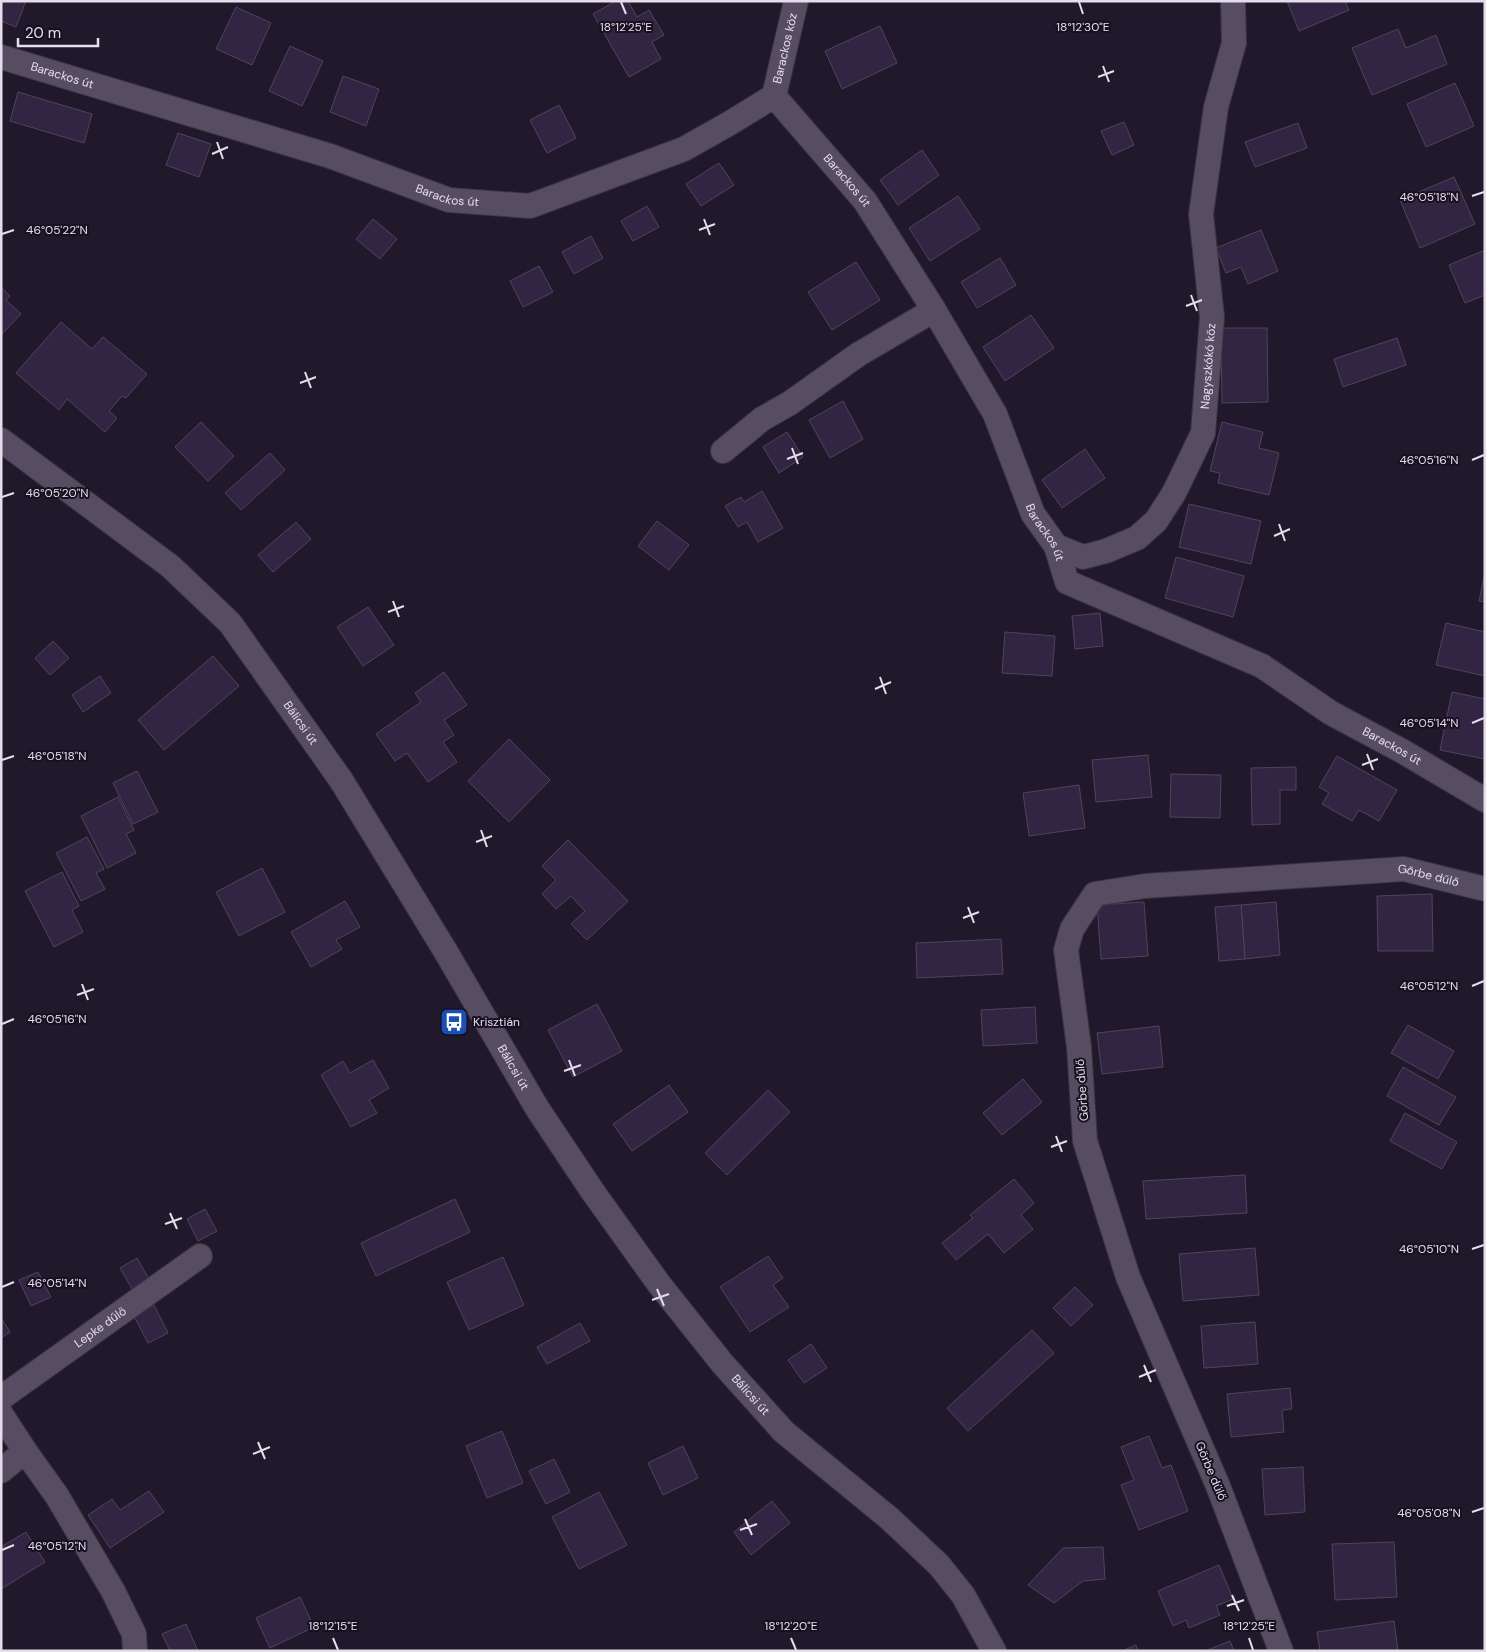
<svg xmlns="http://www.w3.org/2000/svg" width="1486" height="1652" font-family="'DM Sans',sans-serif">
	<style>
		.building { fill: #322544; stroke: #4e455a }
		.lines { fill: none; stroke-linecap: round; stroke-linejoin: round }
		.street-casing { stroke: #3a3442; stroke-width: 26 }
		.street { stroke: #564d62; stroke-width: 24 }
		.ticks { fill: none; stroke: #e3deea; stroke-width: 2 }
		.labels { text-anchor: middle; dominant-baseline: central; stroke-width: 4; stroke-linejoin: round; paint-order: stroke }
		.street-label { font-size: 12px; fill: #e3deea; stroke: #171021 }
		.poi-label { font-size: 12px; fill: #e3deea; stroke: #171021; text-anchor: start }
		.ticks-label { font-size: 12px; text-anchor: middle; fill: #e3deea; stroke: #171021; stroke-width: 4; stroke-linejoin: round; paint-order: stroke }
	</style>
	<rect width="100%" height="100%" fill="#20192b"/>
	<!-- building -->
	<g class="building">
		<path d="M1,1H26L16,27L1,21Z"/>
		<path d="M616,1H628L637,17L649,10L664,35L652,42L661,59L629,77L593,14Z"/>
		<path d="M1287,1H1345L1349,10L1299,31Z"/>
		<path d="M236,7L271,23L252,65L216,49Z"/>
		<path d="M880,26L897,63L842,89L825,51Z"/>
		<path d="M1398,29L1406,48L1436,35L1447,64L1372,95L1352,48Z"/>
		<path d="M290,46L323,61L302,106L269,91Z"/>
		<path d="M343,76L379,89L366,126L330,112Z"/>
		<path d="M1455,83L1474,126L1426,147L1407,104Z"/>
		<path d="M18,92L92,114L84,143L10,121Z"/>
		<path d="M559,105L576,138L547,153L530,120Z"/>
		<path d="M1124,122L1134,145L1112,155L1101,131Z"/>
		<path d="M1298,123L1307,148L1255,167L1245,142Z"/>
		<path d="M178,133L211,144L199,177L166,165Z"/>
		<path d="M922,150L939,175L898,205L880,180Z"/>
		<path d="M719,163L734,185L701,206L686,184Z"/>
		<path d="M1454,177L1475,224L1420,248L1400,200Z"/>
		<path d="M958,196L980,229L930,261L909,228Z"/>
		<path d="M647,206L659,227L633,241L621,221Z"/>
		<path d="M373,219L397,239L380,259L356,239Z"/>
		<path d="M1261,230L1278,271L1248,284L1241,267L1226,273L1216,248Z"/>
		<path d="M591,236L603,258L574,274L562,252Z"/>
		<path d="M1485,250V295L1465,303L1449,265Z"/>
		<path d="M1000,258L1016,285L977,308L961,282Z"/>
		<path d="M856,262L880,300L832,330L808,292Z"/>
		<path d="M539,266L553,292L523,307L510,281Z"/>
		<path d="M1,287L10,296L6,300L21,314L1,335Z"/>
		<path d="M1031,315L1054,348L1005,381L983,347Z"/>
		<path d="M61,322L92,349L103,337L147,374L126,398L122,396L109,411L117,418L105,432L67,399L59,410L16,373Z"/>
		<path d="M1221,328H1267L1268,402L1222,403Z"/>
		<path d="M1397,338L1406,365L1343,387L1334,359Z"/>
		<path d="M843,401L863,439L830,458L809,420Z"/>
		<path d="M201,422L234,456L208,481L175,447Z"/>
		<path d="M1222,422L1263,432L1259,448L1279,453L1269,495L1218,483L1220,473L1210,471Z"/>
		<path d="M787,432L803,457L779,473L763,447Z"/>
		<path d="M1085,449L1105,478L1062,508L1042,480Z"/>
		<path d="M270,453L285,470L241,510L225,493Z"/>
		<path d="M762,491L783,528L758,542L747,522L738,527L725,506L741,497L744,502Z"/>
		<path d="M1189,504L1261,521L1251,564L1179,547Z"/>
		<path d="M657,521L689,545L669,570L638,546Z"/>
		<path d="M296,522L311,539L273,572L258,555Z"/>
		<path d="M1176,557L1244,576L1233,617L1165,598Z"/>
		<path d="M1485,572V602L1479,601Z"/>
		<path d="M368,607L394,645L363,666L337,627Z"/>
		<path d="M1100,613L1103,646L1075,649L1072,616Z"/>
		<path d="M1446,623L1485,632V676L1436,665Z"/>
		<path d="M1005,632L1055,636L1052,676L1002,673Z"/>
		<path d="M53,641L69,658L50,675L35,658Z"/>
		<path d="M213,656L239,686L164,750L138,720Z"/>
		<path d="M444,672L467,705L444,720L454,735L443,742L457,762L428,782L407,753L395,761L376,734L421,702L415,693Z"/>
		<path d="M100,676L111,693L83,712L72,695Z"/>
		<path d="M1452,692L1485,699V759L1440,750Z"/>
		<path d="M509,739L550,780L509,822L468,781Z"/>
		<path d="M1148,755L1152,797L1096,802L1092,760Z"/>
		<path d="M1337,756L1397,790L1379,821L1359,810L1352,821L1322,804L1329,793L1319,787Z"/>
		<path d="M1296,767V790H1280V824L1252,825L1251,768Z"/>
		<path d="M137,771L158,812L133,824L113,783Z"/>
		<path d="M1171,774L1221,775L1220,818L1170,817Z"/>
		<path d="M1079,785L1085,828L1029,836L1023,793Z"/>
		<path d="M118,797L134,830L126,834L136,853L107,868L81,816Z"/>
		<path d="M87,837L104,869L96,873L105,889L81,901L56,853Z"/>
		<path d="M568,840L628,901L587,940L571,924L585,911L571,896L556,909L542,894L556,880L542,866Z"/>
		<path d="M262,868L285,912L239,936L216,892Z"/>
		<path d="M62,872L79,906L72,910L83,932L54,947L25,891Z"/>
		<path d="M1432,894L1433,951H1378L1377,896Z"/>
		<path d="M345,901L360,927L336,940L342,949L311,967L291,932Z"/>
		<path d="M1144,902L1148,956L1101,959L1097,905Z"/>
		<path d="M1276,902L1280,955L1245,959L1241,905Z"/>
		<path d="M1241,905L1245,959L1219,961L1215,907Z"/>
		<path d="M1001,939L1003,974L917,978L916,943Z"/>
		<path d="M597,1004L622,1051L573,1077L548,1030Z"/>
		<path d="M1035,1007L1037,1043L983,1046L981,1010Z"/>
		<path d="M1408,1025L1454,1051L1438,1079L1391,1053Z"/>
		<path d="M1159,1026L1163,1067L1102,1074L1097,1033Z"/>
		<path d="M373,1060L389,1088L369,1100L377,1113L351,1127L321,1075L343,1061L350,1073Z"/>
		<path d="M1403,1067L1456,1097L1439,1125L1387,1096Z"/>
		<path d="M1023,1079L1042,1102L1002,1135L983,1113Z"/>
		<path d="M669,1085L688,1112L632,1151L613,1124Z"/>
		<path d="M768,1090L790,1112L727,1175L705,1153Z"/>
		<path d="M1405,1113L1457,1142L1442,1169L1390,1141Z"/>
		<path d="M1245,1175L1247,1213L1146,1219L1143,1181Z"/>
		<path d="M1014,1179L1034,1203L1021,1215L1033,1229L1004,1253L988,1234L956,1260L942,1243L973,1218L970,1215Z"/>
		<path d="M455,1199L470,1232L376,1276L361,1243Z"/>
		<path d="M205,1209L217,1231L198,1241L187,1219Z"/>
		<path d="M1255,1248L1259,1295L1183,1301L1179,1254Z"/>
		<path d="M768,1256L783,1278L773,1285L789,1307L750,1332L720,1287Z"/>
		<path d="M503,1257L524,1305L469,1330L447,1282Z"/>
		<path d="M137,1258L149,1279L132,1289L120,1268Z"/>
		<path d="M38,1272L51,1297L31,1306L19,1280Z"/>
		<path d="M1075,1287L1093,1305L1071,1326L1053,1308Z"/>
		<path d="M154,1305L168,1333L148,1343L134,1316Z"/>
		<path d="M1,1318L10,1332L1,1338Z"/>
		<path d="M1255,1322L1258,1364L1204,1368L1201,1326Z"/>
		<path d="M580,1323L590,1341L547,1364L537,1347Z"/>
		<path d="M1032,1330L1054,1353L968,1431L947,1408Z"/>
		<path d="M811,1344L827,1368L804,1383L788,1360Z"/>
		<path d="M1290,1388L1292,1409L1282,1410L1284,1432L1231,1437L1227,1394Z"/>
		<path d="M502,1431L523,1483L487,1498L466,1446Z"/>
		<path d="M1149,1436L1162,1468L1171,1465L1188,1511L1139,1530L1121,1485L1134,1480L1121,1447Z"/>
		<path d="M683,1446L698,1478L663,1495L648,1463Z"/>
		<path d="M554,1459L570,1492L546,1504L529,1471Z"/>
		<path d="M1303,1467L1305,1512L1265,1515L1262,1469Z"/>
		<path d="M149,1491L164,1512L110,1548L88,1515L112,1499L120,1510Z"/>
		<path d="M599,1492L627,1545L579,1569L552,1517Z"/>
		<path d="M772,1501L790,1523L751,1555L734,1532Z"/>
		<path d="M26,1532L45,1562L1,1589V1547Z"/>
		<path d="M1394,1542L1397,1597L1335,1600L1332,1544Z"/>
		<path d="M1103,1547L1105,1579L1083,1581L1054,1603L1028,1585L1063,1548Z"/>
		<path d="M1219,1565L1233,1599L1216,1606L1220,1615L1189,1628L1186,1620L1173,1626L1158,1591Z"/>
		<path d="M300,1597L314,1627L270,1648L256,1618Z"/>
		<path d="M1394,1621L1398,1651H1320L1317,1632Z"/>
		<path d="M186,1624L198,1651H170L162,1634Z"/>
		<path d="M1230,1641L1234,1651H1205Z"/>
		<path d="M1136,1645L1138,1651H1122Z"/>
	</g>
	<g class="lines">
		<defs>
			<g id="street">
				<path id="s1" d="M1,57L330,156L449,200L530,206L684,149L730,123L774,96L865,201L934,310L995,414L1033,514L1056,546L1067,582L1262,666L1331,713L1402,751L1485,800"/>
				<path id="s2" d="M774,96L796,1"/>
				<path id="s3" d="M1,440L170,566L230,623L341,780L446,952L537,1108L593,1192L659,1284L722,1363L784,1432L889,1518L939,1565L963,1595L994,1651"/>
				<path d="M723,451L762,419L790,403L859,354L934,310"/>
				<path id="s4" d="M1056,546L1083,557L1106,551L1137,538L1156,521L1174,493L1203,433L1212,317L1201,214L1216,107L1234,43L1233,1"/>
				<path id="s5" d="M1,1398L200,1256"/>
				<path d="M1,1414L25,1451"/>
				<path d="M1,1471L25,1451L57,1496L113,1591L134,1634L135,1651"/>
				<path id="s6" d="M1281,1651L1218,1486L1128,1277L1085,1141L1079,1047L1066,950L1072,929L1095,894L1145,886L1404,869L1485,889"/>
			</g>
		</defs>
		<!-- street casing -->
		<use href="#street" class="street-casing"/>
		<!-- street -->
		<use href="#street" class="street"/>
	</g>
	<!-- ticks -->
	<path class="ticks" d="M621,2L626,14M1079,2L1083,14M1103,66L1109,82M1098,77L1114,71M217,142L223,159M212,154L228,147M1472,196L1484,192M704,219L710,235M699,230L715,224M2,234L14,230M1191,295L1197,311M1186,306L1202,300M305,372L311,388M300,383L316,377M792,448L798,464M787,459L803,453M1472,460L1484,455M2,497L14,493M1279,524L1285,541M1274,536L1290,529M393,601L399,617M388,612L404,606M880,677L886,694M875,689L891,682M1472,723L1484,718M1367,754L1373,770M2,760L14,756M1362,765L1378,759M481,830L487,847M476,842L492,836M968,907L974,923M963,918L979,912M82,984L88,1000M1472,986L1484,981M77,995L94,989M2,1024L14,1019M569,1060L575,1076M564,1071L581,1065M1056,1136L1062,1152M1051,1147L1067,1141M170,1213L177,1229M165,1224L182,1218M1472,1249L1484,1245M2,1287L14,1282M657,1289L664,1306M652,1300L669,1294M1144,1365L1151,1382M1139,1377L1156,1370M258,1442L265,1459M253,1454L270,1447M1472,1512L1484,1508M745,1519L752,1535M740,1530L757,1524M2,1550L14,1545M1232,1595L1239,1611M1227,1606L1244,1600M333,1638L338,1650M791,1638L796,1650M1249,1638L1253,1650"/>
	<!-- icons -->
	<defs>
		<symbol id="bus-square" viewBox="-11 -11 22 22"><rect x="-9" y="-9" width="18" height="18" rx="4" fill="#1a4fb4" stroke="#171021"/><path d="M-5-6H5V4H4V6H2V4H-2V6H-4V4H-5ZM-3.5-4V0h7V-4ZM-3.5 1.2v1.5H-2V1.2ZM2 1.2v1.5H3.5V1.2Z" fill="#fff"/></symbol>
	</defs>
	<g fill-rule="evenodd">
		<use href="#bus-square" x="438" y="1006" width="32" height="32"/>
	</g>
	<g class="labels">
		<!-- street labels -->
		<g class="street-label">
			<text stroke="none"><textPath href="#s2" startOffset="49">Barackos köz</textPath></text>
			<text stroke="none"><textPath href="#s1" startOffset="64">Barackos út</textPath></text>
			<text stroke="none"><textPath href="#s1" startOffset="932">Barackos út</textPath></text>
			<text stroke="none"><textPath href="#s1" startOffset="468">Barackos út</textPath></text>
			<text stroke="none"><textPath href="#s4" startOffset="279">Nagyszkókó köz</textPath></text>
			<text stroke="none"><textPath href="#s1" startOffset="1338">Barackos út</textPath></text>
			<text stroke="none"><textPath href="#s3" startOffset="416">Bálicsi út</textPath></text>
			<text stroke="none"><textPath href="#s1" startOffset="1758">Barackos út</textPath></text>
			<text stroke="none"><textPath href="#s6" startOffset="1138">Görbe dűlő</textPath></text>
			<text stroke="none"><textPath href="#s3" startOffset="821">Bálicsi út</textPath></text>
			<text transform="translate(1082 1090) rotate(-94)">Görbe dűlő</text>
			<text stroke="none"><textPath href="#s5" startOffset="122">Lepke dűlő</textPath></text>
			<text stroke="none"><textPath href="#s3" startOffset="1226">Bálicsi út</textPath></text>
			<text transform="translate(1211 1471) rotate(67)">Görbe dűlő</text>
		</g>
		<!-- poi labels -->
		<g class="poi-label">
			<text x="473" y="1022">Krisztián</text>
		</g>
	</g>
	<g class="ticks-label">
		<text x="626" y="31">18°12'25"E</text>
		<text x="1083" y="31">18°12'30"E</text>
		<text x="1429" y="201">46°05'18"N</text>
		<text x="57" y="234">46°05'22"N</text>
		<text x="1429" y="464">46°05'16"N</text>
		<text x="57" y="497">46°05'20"N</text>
		<text x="1429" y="727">46°05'14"N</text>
		<text x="57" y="760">46°05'18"N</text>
		<text x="1429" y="990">46°05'12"N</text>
		<text x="57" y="1023">46°05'16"N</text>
		<text x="1429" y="1253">46°05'10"N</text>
		<text x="57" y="1287">46°05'14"N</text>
		<text x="1429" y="1517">46°05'08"N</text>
		<text x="57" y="1550">46°05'12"N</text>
		<text x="333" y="1630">18°12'15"E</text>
		<text x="791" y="1630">18°12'20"E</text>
		<text x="1249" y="1630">18°12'25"E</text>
	</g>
	<!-- border -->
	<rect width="1486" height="1652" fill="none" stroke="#e3deea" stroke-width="5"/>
	<!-- scale -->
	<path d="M18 38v8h80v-8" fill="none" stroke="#e3deea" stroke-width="2.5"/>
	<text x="25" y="38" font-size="15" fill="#e3deea" stroke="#171021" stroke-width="4" paint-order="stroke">20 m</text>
</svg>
